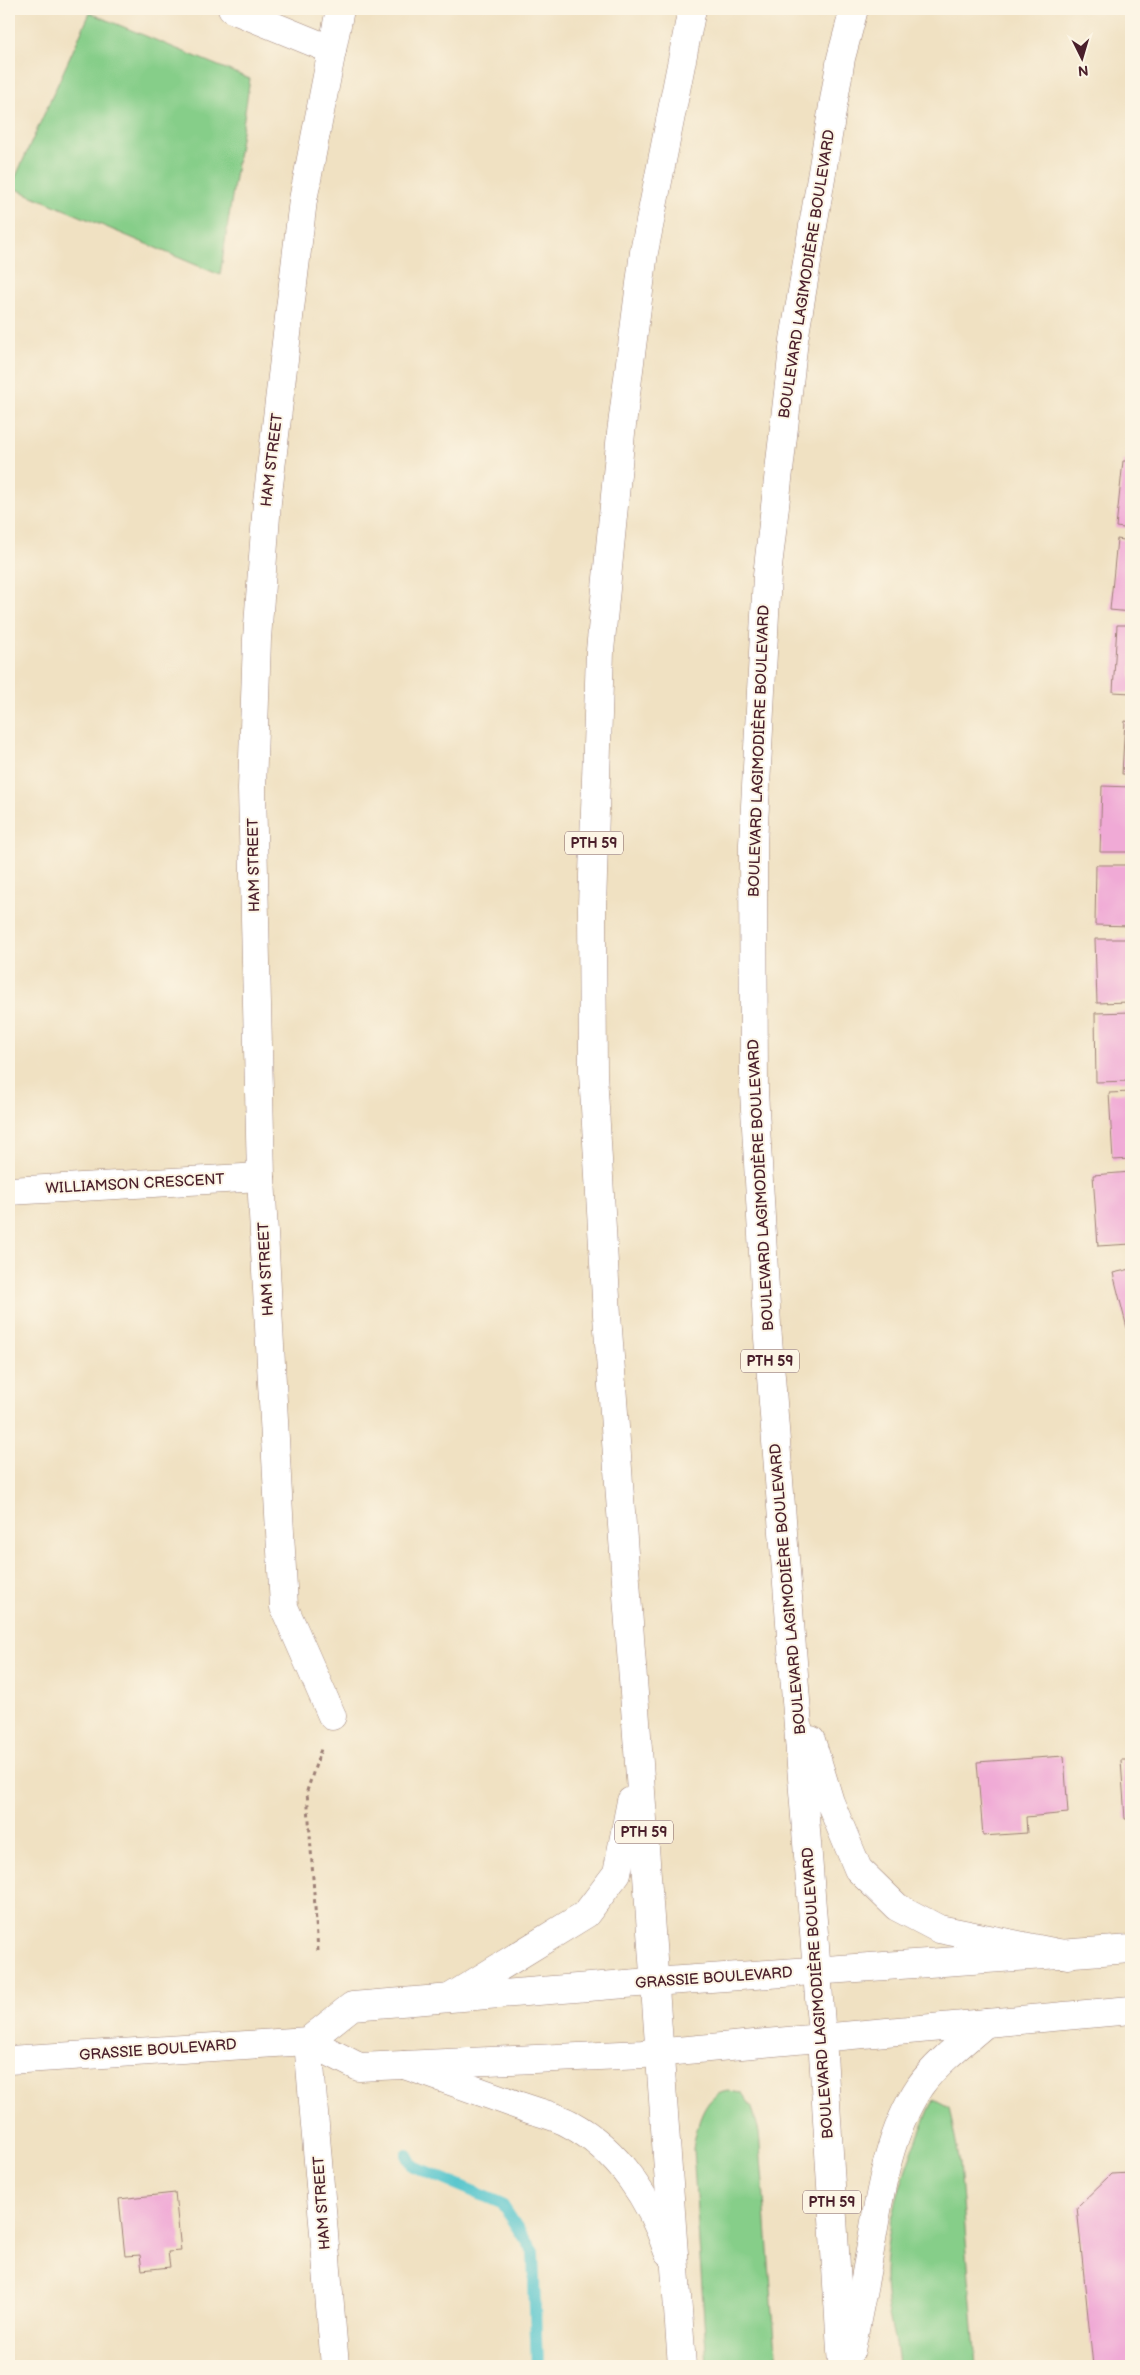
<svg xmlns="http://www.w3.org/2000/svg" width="1140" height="2375" font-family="'Balsamiq Sans',sans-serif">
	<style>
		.green { fill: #86ce89; stroke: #68765a }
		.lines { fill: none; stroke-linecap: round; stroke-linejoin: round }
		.stream { stroke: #58c6cd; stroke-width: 12 }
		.building { fill: #f0aad6 }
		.street-casing { stroke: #9d8076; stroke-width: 29 }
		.secondary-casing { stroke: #9d8076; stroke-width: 29 }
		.primary-casing { stroke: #9d8076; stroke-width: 29 }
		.path { stroke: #9d8076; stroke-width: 3; stroke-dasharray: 4 4; stroke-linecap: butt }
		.street { stroke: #fff; stroke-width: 28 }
		.secondary { stroke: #fff; stroke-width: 28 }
		.primary { stroke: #fff; stroke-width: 28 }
		.labels { text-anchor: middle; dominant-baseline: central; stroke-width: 4; stroke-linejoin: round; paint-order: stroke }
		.shield { fill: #fcf5e5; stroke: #7f5f63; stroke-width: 1 }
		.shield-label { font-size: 14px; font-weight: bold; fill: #4a1f2b }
		.street-label { font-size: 15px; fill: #4a1f2b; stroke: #fcf5e5 }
	</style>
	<rect width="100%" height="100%" fill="#fcf5e5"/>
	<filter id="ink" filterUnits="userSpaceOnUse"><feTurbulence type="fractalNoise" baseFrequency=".02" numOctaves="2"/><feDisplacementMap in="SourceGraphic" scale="10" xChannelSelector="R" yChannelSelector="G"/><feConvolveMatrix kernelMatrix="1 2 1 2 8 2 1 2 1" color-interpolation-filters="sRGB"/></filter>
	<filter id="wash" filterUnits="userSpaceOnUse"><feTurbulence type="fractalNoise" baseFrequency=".0096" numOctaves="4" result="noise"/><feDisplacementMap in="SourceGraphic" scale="20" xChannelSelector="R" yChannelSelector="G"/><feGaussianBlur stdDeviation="1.12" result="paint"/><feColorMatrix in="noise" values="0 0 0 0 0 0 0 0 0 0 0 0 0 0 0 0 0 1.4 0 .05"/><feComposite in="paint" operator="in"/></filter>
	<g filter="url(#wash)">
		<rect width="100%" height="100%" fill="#f0e1c2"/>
		<!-- green -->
		<g class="green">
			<path d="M90,13L250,79L220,275L11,187Z"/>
			<path d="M728,2091L742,2093L752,2107L759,2132L777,2366H707L693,2149C696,2129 703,2094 728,2091Z"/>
			<path d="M934,2099L949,2107L960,2164L976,2366H898C896,2338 886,2312 885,2283C883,2225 910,2152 934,2099Z"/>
		</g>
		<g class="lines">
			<!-- stream -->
			<path class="stream" d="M407,2155L413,2166L501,2203L533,2252L537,2366"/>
		</g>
		<g id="blocks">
			<!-- building -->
			<g class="building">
				<path d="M1123,461H1131V529L1116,527Z"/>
				<path d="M1117,539L1131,541V612L1110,610Z"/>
				<path d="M1117,625H1131V693L1113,692Z"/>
				<path d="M1125,721L1131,722V774H1122Z"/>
				<path d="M1102,786L1131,787V852H1100Z"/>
				<path d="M1096,865H1131V926L1095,925Z"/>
				<path d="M1095,939H1131V1002L1097,1003Z"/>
				<path d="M1131,1012V1081L1096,1082L1095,1013Z"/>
				<path d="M1131,1092V1159L1113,1160L1109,1093Z"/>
				<path d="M1131,1172V1244L1098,1246L1093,1175Z"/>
				<path d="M1131,1269V1327L1127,1328L1113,1273Z"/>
				<path d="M1064,1756L1068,1813L1026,1817L1027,1833L983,1836L977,1762Z"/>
				<path d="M1121,1760H1131V1819H1125Z"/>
				<path d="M1131,2173V2366H1093L1077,2207L1111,2174Z"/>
				<path d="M175,2193L181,2251L168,2252L170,2267L142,2270L140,2255L125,2256L119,2199Z"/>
			</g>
		</g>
	</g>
	<g filter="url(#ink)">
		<use href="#blocks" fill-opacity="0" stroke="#9d8076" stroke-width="1"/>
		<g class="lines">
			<defs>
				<g id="street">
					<path d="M232,9L332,50"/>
					<path d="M9,1191L261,1177"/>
					<path d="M332,1716L284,1607L261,1177L252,789L257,639L267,502L303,200L340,9"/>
					<path d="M308,2041L335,2366"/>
				</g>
				<g id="secondary">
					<path d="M308,2041L352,2006L638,1983L1131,1949"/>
					<path d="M9,2060L308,2041L359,2067L643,2054L1131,2010"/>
				</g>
				<g id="primary">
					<path d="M811,1740L830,1802L858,1869L897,1907L939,1929L1068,1955"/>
					<path d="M451,1997L586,1914L617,1873L631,1801"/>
					<path d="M404,2065C443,2078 481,2092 520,2106C536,2112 554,2115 570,2124C618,2150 651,2200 668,2252"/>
					<path d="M851,2350C858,2315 865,2280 871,2245C880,2192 889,2132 920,2086C937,2062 964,2042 986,2023"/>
					<path d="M682,2366L607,1315L593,1073L592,907L600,651L621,433L644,252L692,9"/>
					<path d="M842,2366L822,2037L767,1325L754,1091L753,844L767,576L794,340L841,58L854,9"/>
				</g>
			</defs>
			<!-- street casing -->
			<use href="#street" class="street-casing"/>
			<!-- secondary casing -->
			<use href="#secondary" class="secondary-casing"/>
			<!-- primary casing -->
			<use href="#primary" class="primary-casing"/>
			<!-- path -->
			<path class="path" d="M318,1951L307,1791L321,1749"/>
			<!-- street -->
			<use href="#street" class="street"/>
			<!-- secondary -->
			<use href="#secondary" class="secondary"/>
			<!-- primary -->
			<use href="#primary" class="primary"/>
		</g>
	</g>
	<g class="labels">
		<!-- shield labels -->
		<g class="shield">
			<rect x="565" y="831.5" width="58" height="23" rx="4"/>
			<rect x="741" y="1349.5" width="58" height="23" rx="4"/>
			<rect x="615" y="1820.5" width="58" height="23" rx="4"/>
			<rect x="803" y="2190.5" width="58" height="23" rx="4"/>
		</g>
		<g class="shield-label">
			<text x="594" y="843">PTH 59</text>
			<text x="770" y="1361">PTH 59</text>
			<text x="644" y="1832">PTH 59</text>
			<text x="832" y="2202">PTH 59</text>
		</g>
		<!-- street labels -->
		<g class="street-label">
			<text transform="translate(807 274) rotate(-81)">BOULEVARD LAGIMODIÈRE BOULEVARD</text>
			<text transform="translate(272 460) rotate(-83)">HAM STREET</text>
			<text transform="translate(759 751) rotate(-88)">BOULEVARD LAGIMODIÈRE BOULEVARD</text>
			<text transform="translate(254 865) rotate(-91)">HAM STREET</text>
			<text transform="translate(135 1184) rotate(-3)">WILLIAMSON CRESCENT</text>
			<text transform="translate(761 1185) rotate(-93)">BOULEVARD LAGIMODIÈRE BOULEVARD</text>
			<text transform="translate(266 1269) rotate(-93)">HAM STREET</text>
			<text transform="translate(788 1589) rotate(-95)">BOULEVARD LAGIMODIÈRE BOULEVARD</text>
			<text transform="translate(714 1978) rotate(-4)">GRASSIE BOULEVARD</text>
			<text transform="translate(818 1993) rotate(-94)">BOULEVARD LAGIMODIÈRE BOULEVARD</text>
			<text transform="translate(158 2050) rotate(-4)">GRASSIE BOULEVARD</text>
			<text transform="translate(322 2203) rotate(-94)">HAM STREET</text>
		</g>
	</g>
	<!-- margin -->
	<rect width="1140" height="2375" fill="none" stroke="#fcf5e5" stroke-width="30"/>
	<!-- north arrow -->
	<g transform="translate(1082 58) rotate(175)" stroke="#fcf5e5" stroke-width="4" paint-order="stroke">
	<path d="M0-4L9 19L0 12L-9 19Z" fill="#4a1f2b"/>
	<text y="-8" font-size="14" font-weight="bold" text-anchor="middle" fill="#4a1f2b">N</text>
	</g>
</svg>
